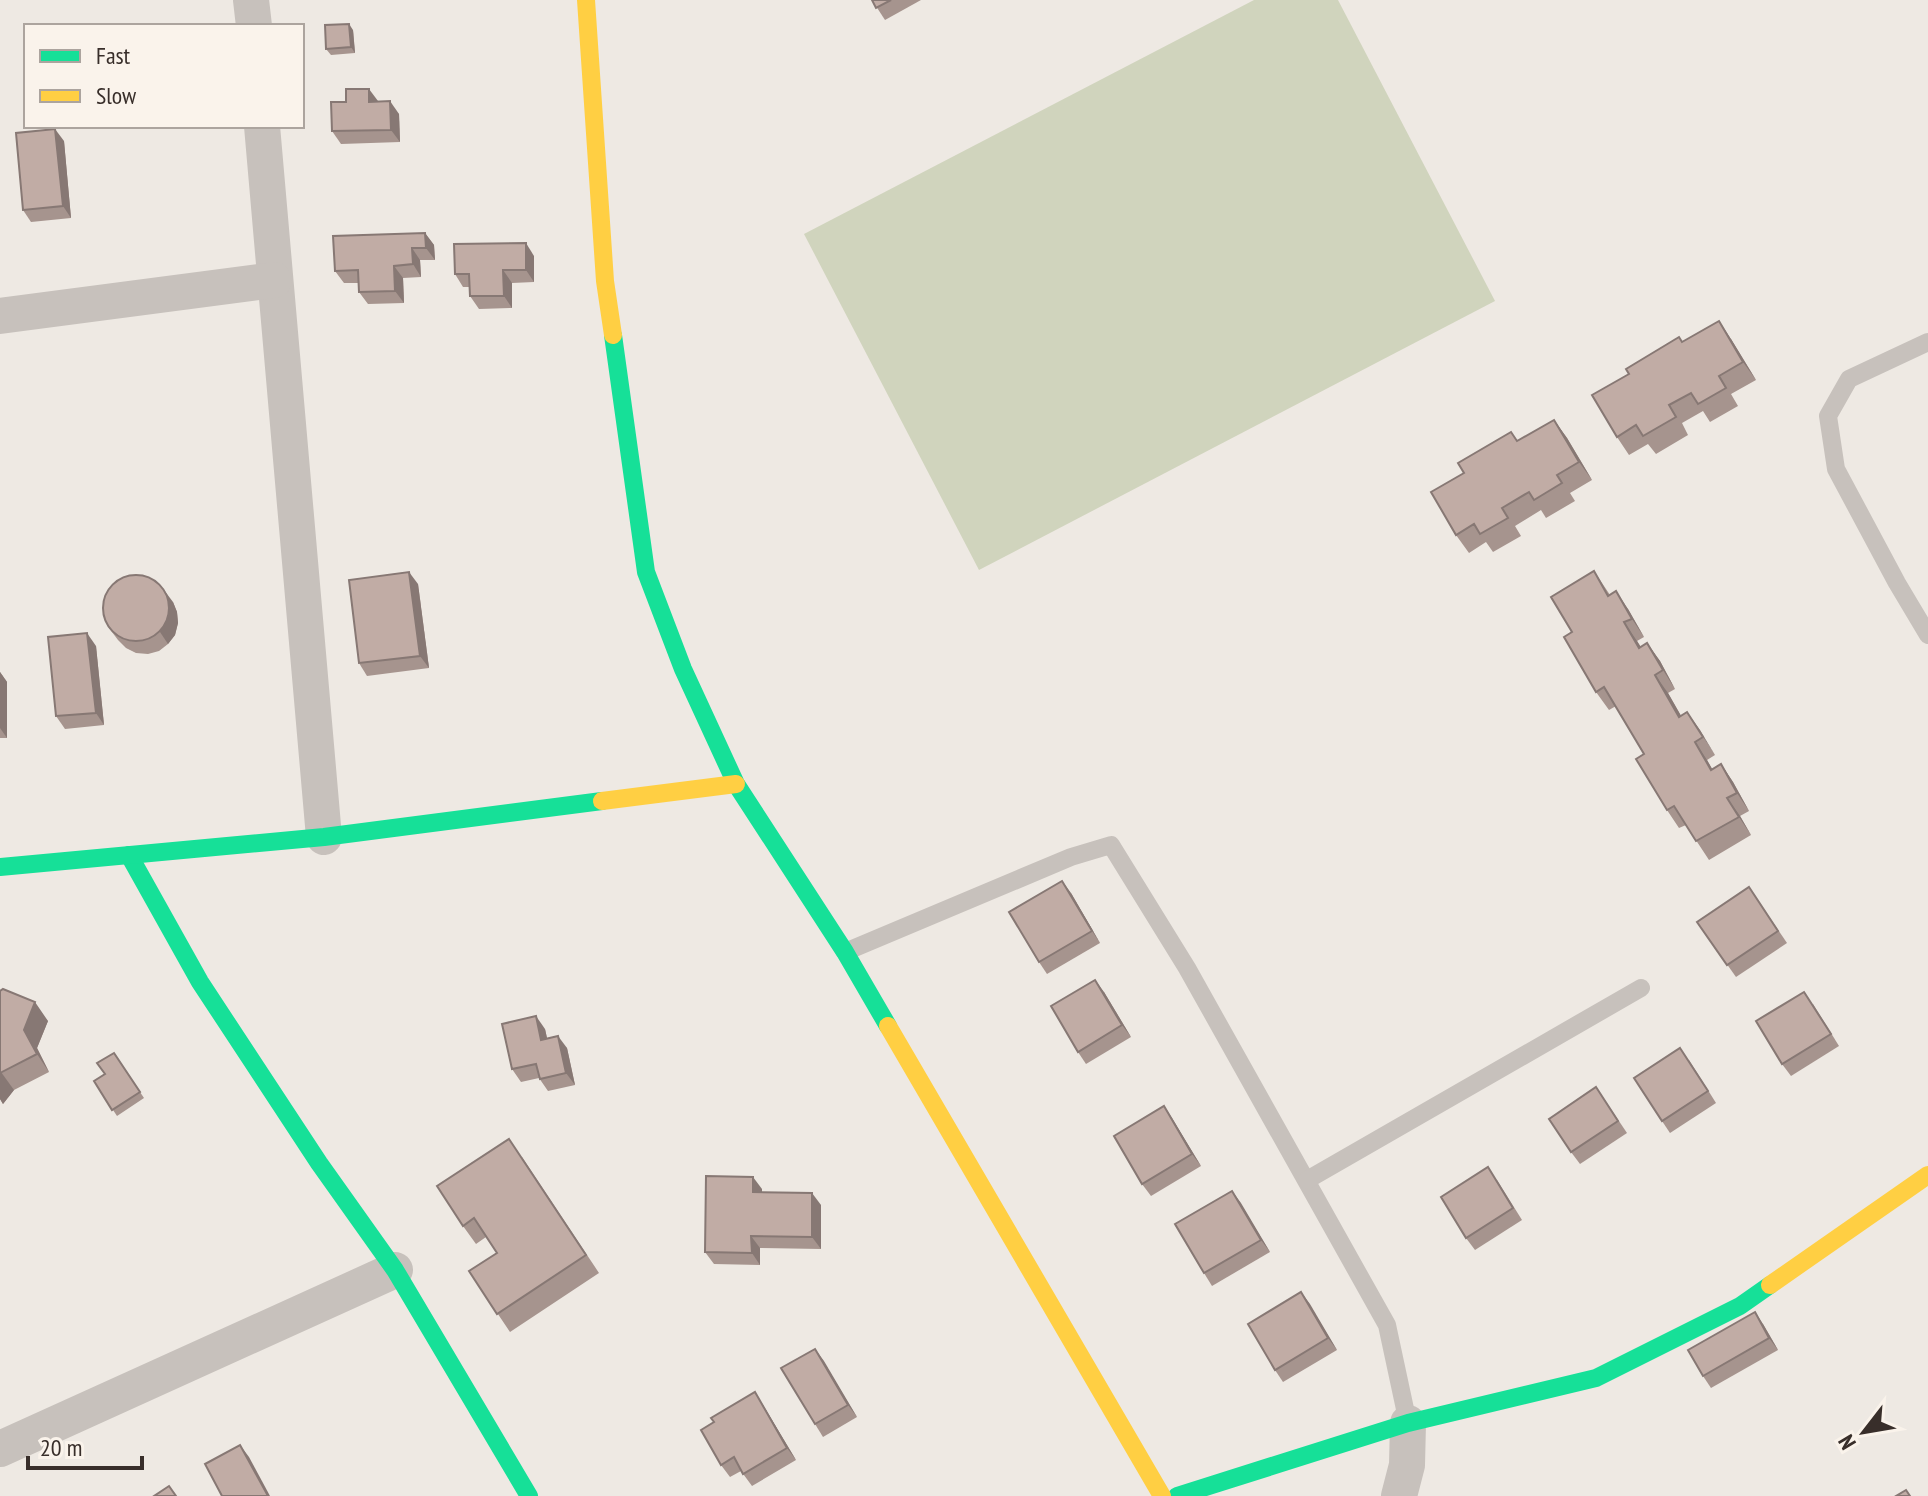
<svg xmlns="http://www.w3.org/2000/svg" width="1928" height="1496" font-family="'PT Sans Narrow',sans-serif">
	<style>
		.green { fill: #d0d4bd }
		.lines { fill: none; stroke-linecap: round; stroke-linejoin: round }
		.lane { stroke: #c7c1bc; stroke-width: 18 }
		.street { stroke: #c7c1bc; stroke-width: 36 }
		.fast { stroke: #16e098; stroke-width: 18 }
		.slow { stroke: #ffcf43; stroke-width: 18 }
		.wall { fill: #a6948e }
		.shaded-wall { fill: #877874 }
		.building { fill: #c1aca5; stroke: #877874; stroke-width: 2 }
	</style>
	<rect width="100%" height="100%" fill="#eee9e3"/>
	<!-- green -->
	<path class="green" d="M1254,0H1338L1495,301L979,570L804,234Z"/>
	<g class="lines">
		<!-- lane -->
		<g class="lane">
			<path d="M1928,342L1849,379L1828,416L1836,469L1897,583L1928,635"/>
			<path d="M845,952L1071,857L1111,845L1187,968L1387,1325L1408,1423"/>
			<path d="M1307,1180L1641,988"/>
		</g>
		<!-- street -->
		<g class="street">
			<path d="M251,0L254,26"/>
			<path d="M262,126L324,837"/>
			<path d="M0,316L274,280"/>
			<path d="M0,1449L395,1270"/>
			<path d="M1399,1496L1407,1465L1408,1423"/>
		</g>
		<!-- fast -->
		<g class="fast">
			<path d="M613,335L646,572L683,669L736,784L845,952L888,1026"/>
			<path d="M129,855L200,982L319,1163L395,1270L529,1496"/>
			<path d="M0,867L324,837L602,801"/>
			<path d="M1177,1496L1408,1423L1596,1378L1740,1306L1770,1285"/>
		</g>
		<!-- slow -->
		<g class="slow">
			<path d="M586,0L605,281L613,335"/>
			<path d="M602,801L736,784"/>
			<path d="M888,1026L1162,1496"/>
			<path d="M1770,1285L1928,1175"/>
		</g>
	</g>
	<!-- wall -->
	<g class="wall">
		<path d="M872,0H921L885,20Z"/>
		<path d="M353,30L355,53L331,55L326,49Z"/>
		<path d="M378,101L399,114L400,142L341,144L332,131Z"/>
		<path d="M64,141L71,218L31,222L23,210Z"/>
		<path d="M425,233L434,245L435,260H420L421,277L403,278L404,303L368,304L359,292V283H344L335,271Z"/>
		<path d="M534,256V282L512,283V308L479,309L470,296V287H463L455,274Z"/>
		<path d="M1731,339L1756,380L1731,394L1738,406L1710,422L1703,411L1682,423L1688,435L1656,454L1648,444L1629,455L1617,437L1683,342Z"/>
		<path d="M1554,420L1567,438L1592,480L1570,493L1575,501L1546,518L1541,510L1515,526L1521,536L1493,552L1486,542L1469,553L1456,535L1517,441Z"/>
		<path d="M1594,571L1610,595L1628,609L1644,637L1637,641L1641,647L1647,643L1660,661L1675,689L1668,693L1681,716L1687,712L1715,755L1707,760L1712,769L1721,764L1733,782L1749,811L1740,816L1751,835L1709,860L1686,825L1679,828L1667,810L1644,754L1616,706L1609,710L1596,692L1572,632Z"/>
		<path d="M418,584L429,668L367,676L359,663Z"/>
		<path d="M173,602L177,612L178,623L175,635L168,644L159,651L148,654L136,653L126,648L118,640L109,628Z"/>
		<path d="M96,646L104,725L65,729L56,716Z"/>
		<path d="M0,672L7,682V738H0Z"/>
		<path d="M1749,887L1787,943L1736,977L1697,922Z"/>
		<path d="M1071,893L1100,943L1047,974L1039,962Z"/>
		<path d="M0,991L48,1021L37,1048L49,1072L14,1090L3,1104L0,1099Z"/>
		<path d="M1104,992L1131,1037L1086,1064L1078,1052Z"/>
		<path d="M1813,1004L1839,1046L1791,1076L1782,1064Z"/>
		<path d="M545,1029L547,1038L567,1048L575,1085L548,1091L539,1078L521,1082L512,1069Z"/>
		<path d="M114,1053L144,1098L117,1116L94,1081L105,1074Z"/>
		<path d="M1689,1060L1716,1103L1670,1133L1662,1121Z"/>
		<path d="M1596,1087L1627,1133L1580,1164L1571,1152Z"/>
		<path d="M1164,1106L1201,1166L1151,1196L1142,1184Z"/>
		<path d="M522,1157L599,1273L510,1332L469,1271L497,1253L486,1237L476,1244L463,1226Z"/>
		<path d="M1497,1180L1522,1220L1475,1250L1466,1238Z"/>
		<path d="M762,1189V1192L821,1205V1249L760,1248V1265L714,1264L705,1252Z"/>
		<path d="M1232,1191L1270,1252L1212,1286L1204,1273Z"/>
		<path d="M1301,1292L1337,1350L1283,1382L1275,1370Z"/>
		<path d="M1763,1324L1778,1350L1711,1388L1703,1376Z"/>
		<path d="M815,1349L857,1417L823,1437L815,1424Z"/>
		<path d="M755,1392L796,1460L752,1486L741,1471L730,1477L721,1465L714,1422Z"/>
	</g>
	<!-- shaded-wall -->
	<g class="shaded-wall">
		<path d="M349,24L353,30L355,53L351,47Z"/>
		<path d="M369,89L378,101L369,102Z"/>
		<path d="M390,101L399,114L400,142L391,130Z"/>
		<path d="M55,129L64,141L71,218L63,206Z"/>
		<path d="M425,233L434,245L435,260L426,248Z"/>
		<path d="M526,243L534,256V282L526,270Z"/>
		<path d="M412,248L420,260L421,277L413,264Z"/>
		<path d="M394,266L403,278L404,303L395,291Z"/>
		<path d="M503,270L512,283V308L504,296Z"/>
		<path d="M1719,321L1731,339L1756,380L1743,362Z"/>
		<path d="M1554,420L1567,438L1592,480L1579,462Z"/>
		<path d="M409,572L418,584L429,668L420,656Z"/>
		<path d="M164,590L173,602L177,612L178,623L175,635L168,644L160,632Z"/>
		<path d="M1616,591L1628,609L1644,637L1632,619Z"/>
		<path d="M1624,622L1637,641L1652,666L1639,648Z"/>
		<path d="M87,633L96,646L104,725L96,713Z"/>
		<path d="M1647,643L1660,661L1675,689L1663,670Z"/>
		<path d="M0,672L7,682V738L0,728Z"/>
		<path d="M1655,675L1668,693L1692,735L1679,717Z"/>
		<path d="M1687,712L1700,730L1715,755L1703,737Z"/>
		<path d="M1695,742L1707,760L1723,788L1711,770Z"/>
		<path d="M1721,764L1733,782L1749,811L1737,793Z"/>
		<path d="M1727,798L1740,816L1751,835L1739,817Z"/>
		<path d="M1062,881L1071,893L1100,943L1092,931Z"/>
		<path d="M1095,980L1104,992L1131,1037L1122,1025Z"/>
		<path d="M35,1002L48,1021L37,1048L49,1072L37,1054L24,1030Z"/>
		<path d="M536,1016L545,1029L550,1052L541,1040Z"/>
		<path d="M558,1036L567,1048L575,1085L566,1073Z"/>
		<path d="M1,1072L14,1090L3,1104L0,1099V1073Z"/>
		<path d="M1164,1106L1172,1118L1201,1166L1192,1154Z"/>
		<path d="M753,1177L762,1189V1204L753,1192Z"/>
		<path d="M1232,1191L1241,1203L1270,1252L1261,1240Z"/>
		<path d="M812,1193L821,1205V1249L812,1237Z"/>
		<path d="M751,1236L760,1248V1265L752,1253Z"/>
		<path d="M1301,1292L1310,1304L1337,1350L1328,1338Z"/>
		<path d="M1755,1312L1763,1324L1778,1350L1769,1338Z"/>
		<path d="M815,1349L824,1361L857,1417L848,1405Z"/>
		<path d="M755,1392L763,1405L796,1460L787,1448Z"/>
		<path d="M240,1445L249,1457L270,1496H268Z"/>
	</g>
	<!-- building -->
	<g class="building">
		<path d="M872,0H891L876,8Z"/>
		<path d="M349,24L351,47L326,49L325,25Z"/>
		<path d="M346,89H369V102L390,101L391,130L332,131L331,102H346Z"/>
		<path d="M55,129L63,206L23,210L16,133Z"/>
		<path d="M425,233L426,248H412L413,264L394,266L395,291L359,292L358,270L335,271L333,236Z"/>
		<path d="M526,243V270H503L504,296H470L469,274H455L454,244Z"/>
		<path d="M1719,321L1743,362L1719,376L1726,388L1698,404L1691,393L1669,405L1676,417L1643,436L1636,425L1617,437L1592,395L1629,374L1626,369L1679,337L1682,342Z"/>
		<path d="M1554,420L1579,462L1557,475L1562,483L1534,500L1529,492L1502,508L1508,518L1480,534L1474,524L1456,535L1431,492L1464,473L1458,463L1511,432L1517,441Z"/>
		<path d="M1594,571L1608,596L1616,591L1632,619L1624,622L1639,648L1647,643L1663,670L1655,675L1679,717L1687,712L1703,737L1695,742L1711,770L1721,764L1737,793L1727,798L1739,817L1696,841L1674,806L1667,810L1636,759L1644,754L1604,687L1596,692L1564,637L1572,632L1551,597Z"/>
		<path d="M409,572L420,656L359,663L349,580Z"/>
		<circle cx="136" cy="608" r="33"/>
		<path d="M87,633L96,713L56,716L48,637Z"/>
		<path d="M1062,881L1092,931L1039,962L1009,912Z"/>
		<path d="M1749,887L1778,931L1727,965L1697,922Z"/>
		<path d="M1095,980L1122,1025L1078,1052L1051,1006Z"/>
		<path d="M3,989L35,1002L24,1030L37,1054L0,1073V991Z"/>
		<path d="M1804,992L1831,1034L1782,1064L1756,1021Z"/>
		<path d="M536,1016L541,1040L558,1036L566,1073L540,1079L536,1064L512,1069L502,1024Z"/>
		<path d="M1680,1048L1708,1091L1662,1121L1634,1078Z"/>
		<path d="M114,1053L140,1092L112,1110L94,1081L105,1074L97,1063Z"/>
		<path d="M1596,1087L1618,1121L1571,1152L1549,1119Z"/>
		<path d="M1164,1106L1192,1154L1142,1184L1114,1136Z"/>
		<path d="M509,1139L586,1255L497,1314L469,1271L497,1253L474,1218L463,1226L437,1186Z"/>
		<path d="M1488,1167L1513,1208L1466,1238L1441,1197Z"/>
		<path d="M706,1176L753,1177V1192L812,1193V1237L751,1236L752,1253L705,1252Z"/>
		<path d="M1232,1191L1261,1240L1204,1273L1175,1224Z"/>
		<path d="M1301,1292L1328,1338L1275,1370L1248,1324Z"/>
		<path d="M1755,1312L1769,1338L1703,1376L1688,1350Z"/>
		<path d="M815,1349L848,1405L815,1424L781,1368Z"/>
		<path d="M755,1392L787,1448L743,1474L734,1457L721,1465L701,1430L714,1422L711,1418Z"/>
		<path d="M240,1445L268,1496H222L205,1464Z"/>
		<path d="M169,1486L176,1496H154Z"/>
		<path d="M1906,1490L1910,1496H1896Z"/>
	</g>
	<!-- legend -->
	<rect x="24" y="24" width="280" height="104" fill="#faf3eb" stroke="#aca49e" stroke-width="2"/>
	<rect x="40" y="50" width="40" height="12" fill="#16e098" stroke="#aca49e" stroke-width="2"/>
	<text x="96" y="64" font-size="24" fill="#382e2a">Fast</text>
	<rect x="40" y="90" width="40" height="12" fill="#ffcf43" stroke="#aca49e" stroke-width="2"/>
	<text x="96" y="104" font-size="24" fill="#382e2a">Slow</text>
	<!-- north arrow -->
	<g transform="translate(1864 1432) rotate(239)" stroke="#faf3eb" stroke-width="6" paint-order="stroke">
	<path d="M0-6L14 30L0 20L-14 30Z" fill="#382e2a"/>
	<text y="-12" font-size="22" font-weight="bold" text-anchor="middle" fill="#382e2a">N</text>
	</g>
	<!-- scale -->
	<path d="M28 1456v12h114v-12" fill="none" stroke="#382e2a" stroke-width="4"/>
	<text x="40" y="1456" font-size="24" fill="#382e2a" stroke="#faf3eb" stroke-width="6" paint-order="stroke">20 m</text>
</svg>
